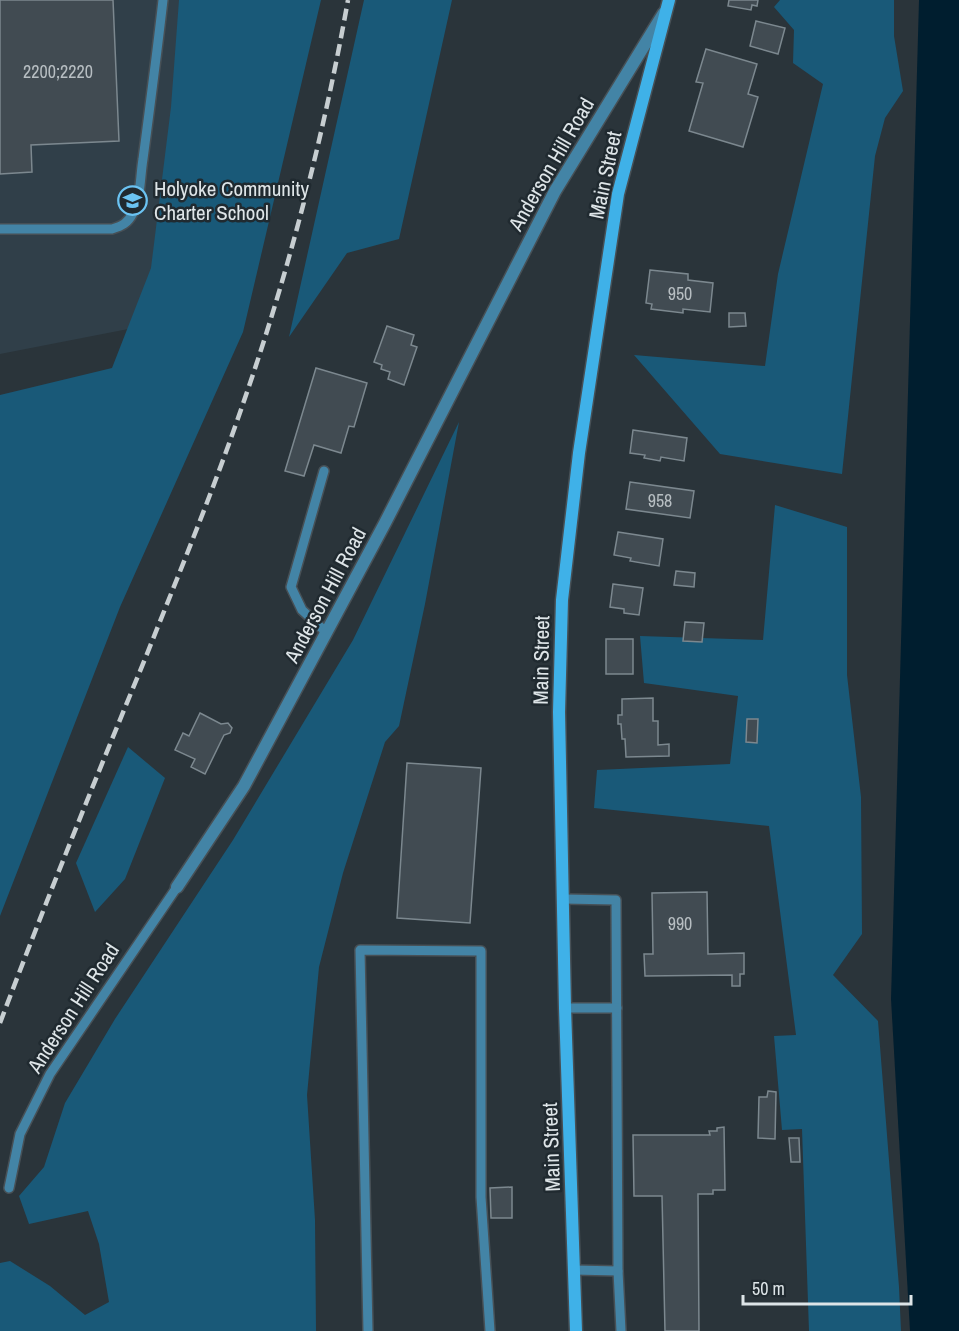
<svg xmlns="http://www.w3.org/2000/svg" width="959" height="1331" font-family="'Archivo Narrow',sans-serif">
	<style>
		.built { fill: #303f49 }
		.green { fill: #195978 }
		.water { fill: #001e2f }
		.building { fill: #414b52; stroke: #7c888f; stroke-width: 1.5 }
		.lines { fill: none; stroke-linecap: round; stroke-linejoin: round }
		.service-casing { stroke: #475056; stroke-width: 12 }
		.minor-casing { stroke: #475056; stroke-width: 15 }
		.secondary-casing { stroke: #475056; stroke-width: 15 }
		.service { stroke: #4384a6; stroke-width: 9 }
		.minor { stroke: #4384a6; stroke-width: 12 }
		.secondary { stroke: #3fb1e8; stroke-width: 12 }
		.rail { stroke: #c7ced1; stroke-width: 4.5; stroke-dasharray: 12 6; stroke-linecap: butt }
		.labels { text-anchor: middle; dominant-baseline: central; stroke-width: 5; stroke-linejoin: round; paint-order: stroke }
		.number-label { font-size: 18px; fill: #b7bec2 }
		.street-label { font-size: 21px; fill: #dee5e8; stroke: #202a30 }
		.poi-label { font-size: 21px; fill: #dee5e8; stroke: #202a30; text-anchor: start }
	</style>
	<rect width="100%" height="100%" fill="#2a343a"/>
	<!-- built -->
	<path class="built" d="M0,0H312L236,308L0,354Z"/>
	<!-- green -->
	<g class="green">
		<path d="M179,0H321L243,332L120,607L0,916V395L112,368L151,268L171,107Z"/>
		<path d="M364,0H452L399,239L347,253L289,337Z"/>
		<path d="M780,0H894V36L903,91L885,118L875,156L842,474L720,454L634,355L765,366L778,274L823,84L793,63L794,30L774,7Z"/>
		<path d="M459,422L425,604L399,726L385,742L343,873L319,967L307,1095L315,1220L316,1331H0V1263L10,1261L50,1286L85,1315L109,1302L99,1244L88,1211L29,1224L19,1196L44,1167L65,1103L115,1019L233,840L353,640Z"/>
		<path d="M775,505L847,527V675L861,797L862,934L833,975L878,1021L899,1287L901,1331H809L802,1129L782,1130L774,1036L796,1035L769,826L594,808L597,770L730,764L738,696L644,683L640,636L763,640Z"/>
		<path d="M128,747L165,778L125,879L95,912L76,863Z"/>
	</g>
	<!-- water -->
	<path class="water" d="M919,0H959V1331H910L891,999Z"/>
	<!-- building -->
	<g class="building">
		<path d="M0,0H113L119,141L31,145L32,172L0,174Z"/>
		<path d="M729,0H758L757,6L752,5L751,10L728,6Z"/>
		<path d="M756,21L785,28L778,54L750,46Z"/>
		<path d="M706,49L757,64L748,94L758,97L743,147L689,131L703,83L696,82Z"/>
		<path d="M650,270L688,274V280L713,283L710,312L683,309V313L651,309L652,304L646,303Z"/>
		<path d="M729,313H745L746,326L729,327Z"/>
		<path d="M387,326L414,335L411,345L417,347L404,385L388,379L390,372L381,369L382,365L374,362Z"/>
		<path d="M316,368L367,383L354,427L349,426L341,453L314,445L304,476L285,471Z"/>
		<path d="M633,430L687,438L684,461L661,457L660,461L644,458L645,455L630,453Z"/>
		<path d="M630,482L694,491L690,518L626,509Z"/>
		<path d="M618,532L663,539L659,566L630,561L631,558L614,555Z"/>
		<path d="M676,571L695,573L694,587L674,585Z"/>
		<path d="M613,584L643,588L639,615L624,613V609L610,607Z"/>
		<path d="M685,622L704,623L702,642L683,641Z"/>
		<rect x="606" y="639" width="27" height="35"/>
		<path d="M653,698V721H658V745L669,744V756L626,757L625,739H622L621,724H618V715H622V699Z"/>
		<path d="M200,713L221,724L228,723L232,728L230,733L224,735L205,774L191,767L195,759L175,750L183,733L189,736Z"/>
		<path d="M747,719H758L757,743L746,742Z"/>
		<path d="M407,763L481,768L470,923L397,918Z"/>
		<path d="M707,892L708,954L744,953V974H740V986H732V975L645,976L644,954H653L652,893Z"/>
		<path d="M768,1091L776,1092L775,1139L758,1138L759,1097H767Z"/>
		<path d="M724,1127L725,1190H713V1194H698L699,1331H665L662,1196H634L633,1135H710L709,1131H717V1128Z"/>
		<path d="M789,1138H799L800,1162H791Z"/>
		<path d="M512,1187V1218H491L490,1188Z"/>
	</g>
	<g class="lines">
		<defs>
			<g id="service">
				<path d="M0,229H112C122,226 128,223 133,213C141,197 140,177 143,159C150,106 157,53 163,0"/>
				<path d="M324,471L291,587L302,610L327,633"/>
				<path d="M564,899L616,900L618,1271L574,1270"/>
				<path d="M565,1008H617"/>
				<path d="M9,1188L20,1134L50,1074L177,887"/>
				<path d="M618,1271L621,1331"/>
				<path d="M368,1331L360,950L481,951V1197L490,1331"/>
			</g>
			<path id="minor" d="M177,887L244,786L385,523L555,191L664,13"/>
			<path id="secondary" d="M576,1331L565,1008L559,712L562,600L579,453L618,194L669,0"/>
		</defs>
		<!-- service casing -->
		<use href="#service" class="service-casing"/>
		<!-- minor casing -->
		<use href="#minor" class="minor-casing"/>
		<!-- secondary casing -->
		<use href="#secondary" class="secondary-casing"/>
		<!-- service -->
		<use href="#service" class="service"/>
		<!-- minor -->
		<use href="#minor" class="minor"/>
		<!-- secondary -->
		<use href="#secondary" class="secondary"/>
		<!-- rail -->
		<path class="rail" d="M0,1023C46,901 95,780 145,659C180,571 216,484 246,395C290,267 324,134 348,0"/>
	</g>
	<!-- icons -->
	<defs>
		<symbol id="school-ring" viewBox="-11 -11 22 22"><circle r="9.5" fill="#202a30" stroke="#6bc3f2" stroke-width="1.5"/><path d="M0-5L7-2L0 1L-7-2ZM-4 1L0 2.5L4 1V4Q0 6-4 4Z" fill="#6bc3f2"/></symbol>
	</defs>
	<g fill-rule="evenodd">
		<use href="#school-ring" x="116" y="184" width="33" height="33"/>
	</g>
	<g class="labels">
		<!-- number labels -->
		<g class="number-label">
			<text x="58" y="71">2200;2220</text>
			<text x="680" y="293">950</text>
			<text x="660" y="500">958</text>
			<text x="680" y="923">990</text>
		</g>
		<!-- street labels -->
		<g class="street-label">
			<text transform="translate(551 164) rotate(-60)">Anderson Hill Road</text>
			<text transform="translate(605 175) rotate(-78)">Main Street</text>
			<text transform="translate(325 595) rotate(-62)">Anderson Hill Road</text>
			<text transform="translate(541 660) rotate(-89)">Main Street</text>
			<text transform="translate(73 1008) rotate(-57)">Anderson Hill Road</text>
			<text transform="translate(551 1147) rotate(-92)">Main Street</text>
		</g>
		<!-- poi labels -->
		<g class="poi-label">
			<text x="154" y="188">Holyoke Community<tspan x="154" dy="24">Charter School</tspan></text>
		</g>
	</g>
	<!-- scale -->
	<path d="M743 1295v9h168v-9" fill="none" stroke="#dee5e8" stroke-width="3"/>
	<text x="752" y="1295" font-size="18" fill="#dee5e8" stroke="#202a30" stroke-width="4.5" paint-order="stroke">50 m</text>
</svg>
